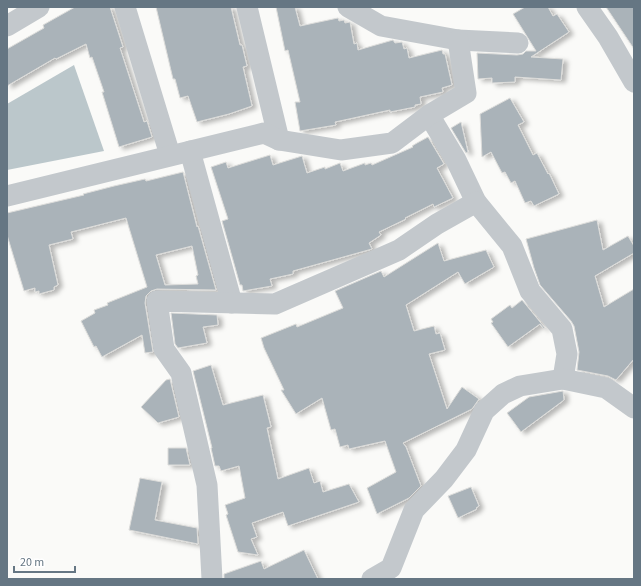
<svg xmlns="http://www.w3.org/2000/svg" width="641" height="586" font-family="'Source Sans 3',sans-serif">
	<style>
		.water { fill: #bbc7cb }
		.building { fill: #aab3b9; stroke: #dcdcda; fill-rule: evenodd; filter: url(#shadow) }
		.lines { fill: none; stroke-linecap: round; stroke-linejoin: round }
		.street { stroke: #c3c8cc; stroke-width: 21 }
	</style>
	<defs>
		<filter id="shadow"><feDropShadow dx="4.5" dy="2.5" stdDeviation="2" flood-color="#0004"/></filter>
	</defs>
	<rect width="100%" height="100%" fill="#fafaf8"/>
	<!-- water -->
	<path class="water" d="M74,65L104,151L7,170V104Z"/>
	<!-- building -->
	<g class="building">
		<path d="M75,7H110L123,47L120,48L144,122L147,121L152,137L119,147L102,92H104L92,57L90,58L86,44L56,59L55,58L7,86V49L44,28L43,25Z"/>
		<path d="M156,7H231L240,45H242L247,66L243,67L252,106L229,114L197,122L188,96L180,98L175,79H173Z"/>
		<path d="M276,7H295L300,26L338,18L339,21L344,20L345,23L350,22L354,44L357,43L358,50L393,40L395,43L402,42L404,49L407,48L409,58L442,50L443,54H445L452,85L442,88L443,92L420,97L421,104L415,105V107L390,112V110L335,122L336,125L300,131L295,102H300L288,50L285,51Z"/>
		<path d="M525,7H548L553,16L557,14L569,32L531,57L563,59L561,80L515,77V82L492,83V78L478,79L477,53L517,55L523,54L526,51H536L513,14Z"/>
		<path d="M606,7H634V49Z"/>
		<path d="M510,98L524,122L518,125L533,155L537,153L548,174L549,173L559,194L534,206L531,201L525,203L515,181L511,183L505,172L502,173L491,152L482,157L480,114Z"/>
		<path d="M461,122L468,152L466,153L451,128Z"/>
		<path d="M428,137L444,164L437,168L453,198L434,207L433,204L405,218L406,219L379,232L381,235L369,243L372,249L293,271V274L270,279L272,286L243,291L242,285H240L222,221L228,219L211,167L226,162L228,168L270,155L273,165L302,156L307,173L325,167V169L340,163L343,171L365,163V165L371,163L372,165L413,147L412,146L417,143Z"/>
		<path d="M183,172L197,227L198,226L216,290L157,289L151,291L146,296L145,303L153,352L145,353L142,335L102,357L96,346L94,347L81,321L95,313L94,310L108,305L107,303L147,287L126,218L71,232L73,239L49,245L58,285L54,287V290L39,294V291L35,292V288L24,291L7,235V213L84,195L83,194L114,186L145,179L146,181ZM192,246L198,275L196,276L198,284L165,285L156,255Z"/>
		<path d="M597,220L603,250L628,236L634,246V253L595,276L604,307L634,289V359L616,380L608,376L577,370L579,352L574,326L571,321L540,285L534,268L526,239Z"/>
		<path d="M438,243L444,261L486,250L494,267L465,284L458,272L406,305L414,331L434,326L436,334L440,333L445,350L429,354L447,409L462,387L479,399L472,409L403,443L406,447L421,486L409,498L377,514L367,488L396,472L385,441L349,449L348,445L340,447L335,429L331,430L322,398L296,414L281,390H284L264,348L261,338L296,324L297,327L343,308L335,291L381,271L384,277Z"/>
		<path d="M522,300L545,328L544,329L540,324L508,347L491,323L493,322L491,319L510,305L512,308Z"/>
		<path d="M171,313L217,315L218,325L203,327L207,343L178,348L175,344Z"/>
		<path d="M211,365L223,405L263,395L271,427L267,428L278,479L309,468L314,483L320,481L323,492L349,484L359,502L288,526L283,512L252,523L257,537L251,539L258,555L238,552L226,515L228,514L225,505L245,498L239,466L221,471L219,466H215L211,448H212L193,371Z"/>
		<path d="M170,379L179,417L158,423L141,407L166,380Z"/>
		<path d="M563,391L564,400L521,432L507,413L529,397Z"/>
		<path d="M168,448H186L190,465H168Z"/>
		<path d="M140,478L162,482L155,520L197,528L198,544L129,530Z"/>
		<path d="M471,487L479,506L476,508L477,509L458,518L448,496Z"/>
		<path d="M304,550L318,579H224V574L261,561L264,569Z"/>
	</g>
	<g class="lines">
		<!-- street -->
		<g class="street">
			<path d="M125,7L170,155"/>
			<path d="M247,7L279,140"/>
			<path d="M348,7L381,26L458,40L518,43"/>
			<path d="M587,7L608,37L634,82"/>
			<path d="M7,26L39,7"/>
			<path d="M429,115L456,160L476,202L512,246L530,291L562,329L567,354L563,379"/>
			<path d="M190,151L232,303"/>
			<path d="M7,196L264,133L279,140L341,150L392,143L429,115L466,93L458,40"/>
			<path d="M212,579L207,485L181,373L164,349L157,301L275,304L399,250L437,224L476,202"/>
			<path d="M372,579L391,568L414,510L444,479L466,450L484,411L503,394L520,386L563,379L606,388L634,408"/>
		</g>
	</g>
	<!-- border -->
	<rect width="641" height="586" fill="none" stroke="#657683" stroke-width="16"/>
	<!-- scale -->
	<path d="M14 566v6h61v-6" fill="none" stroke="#657683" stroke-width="2"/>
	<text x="20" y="566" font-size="12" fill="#657683" stroke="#ffffff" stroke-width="3" paint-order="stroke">20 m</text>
</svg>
